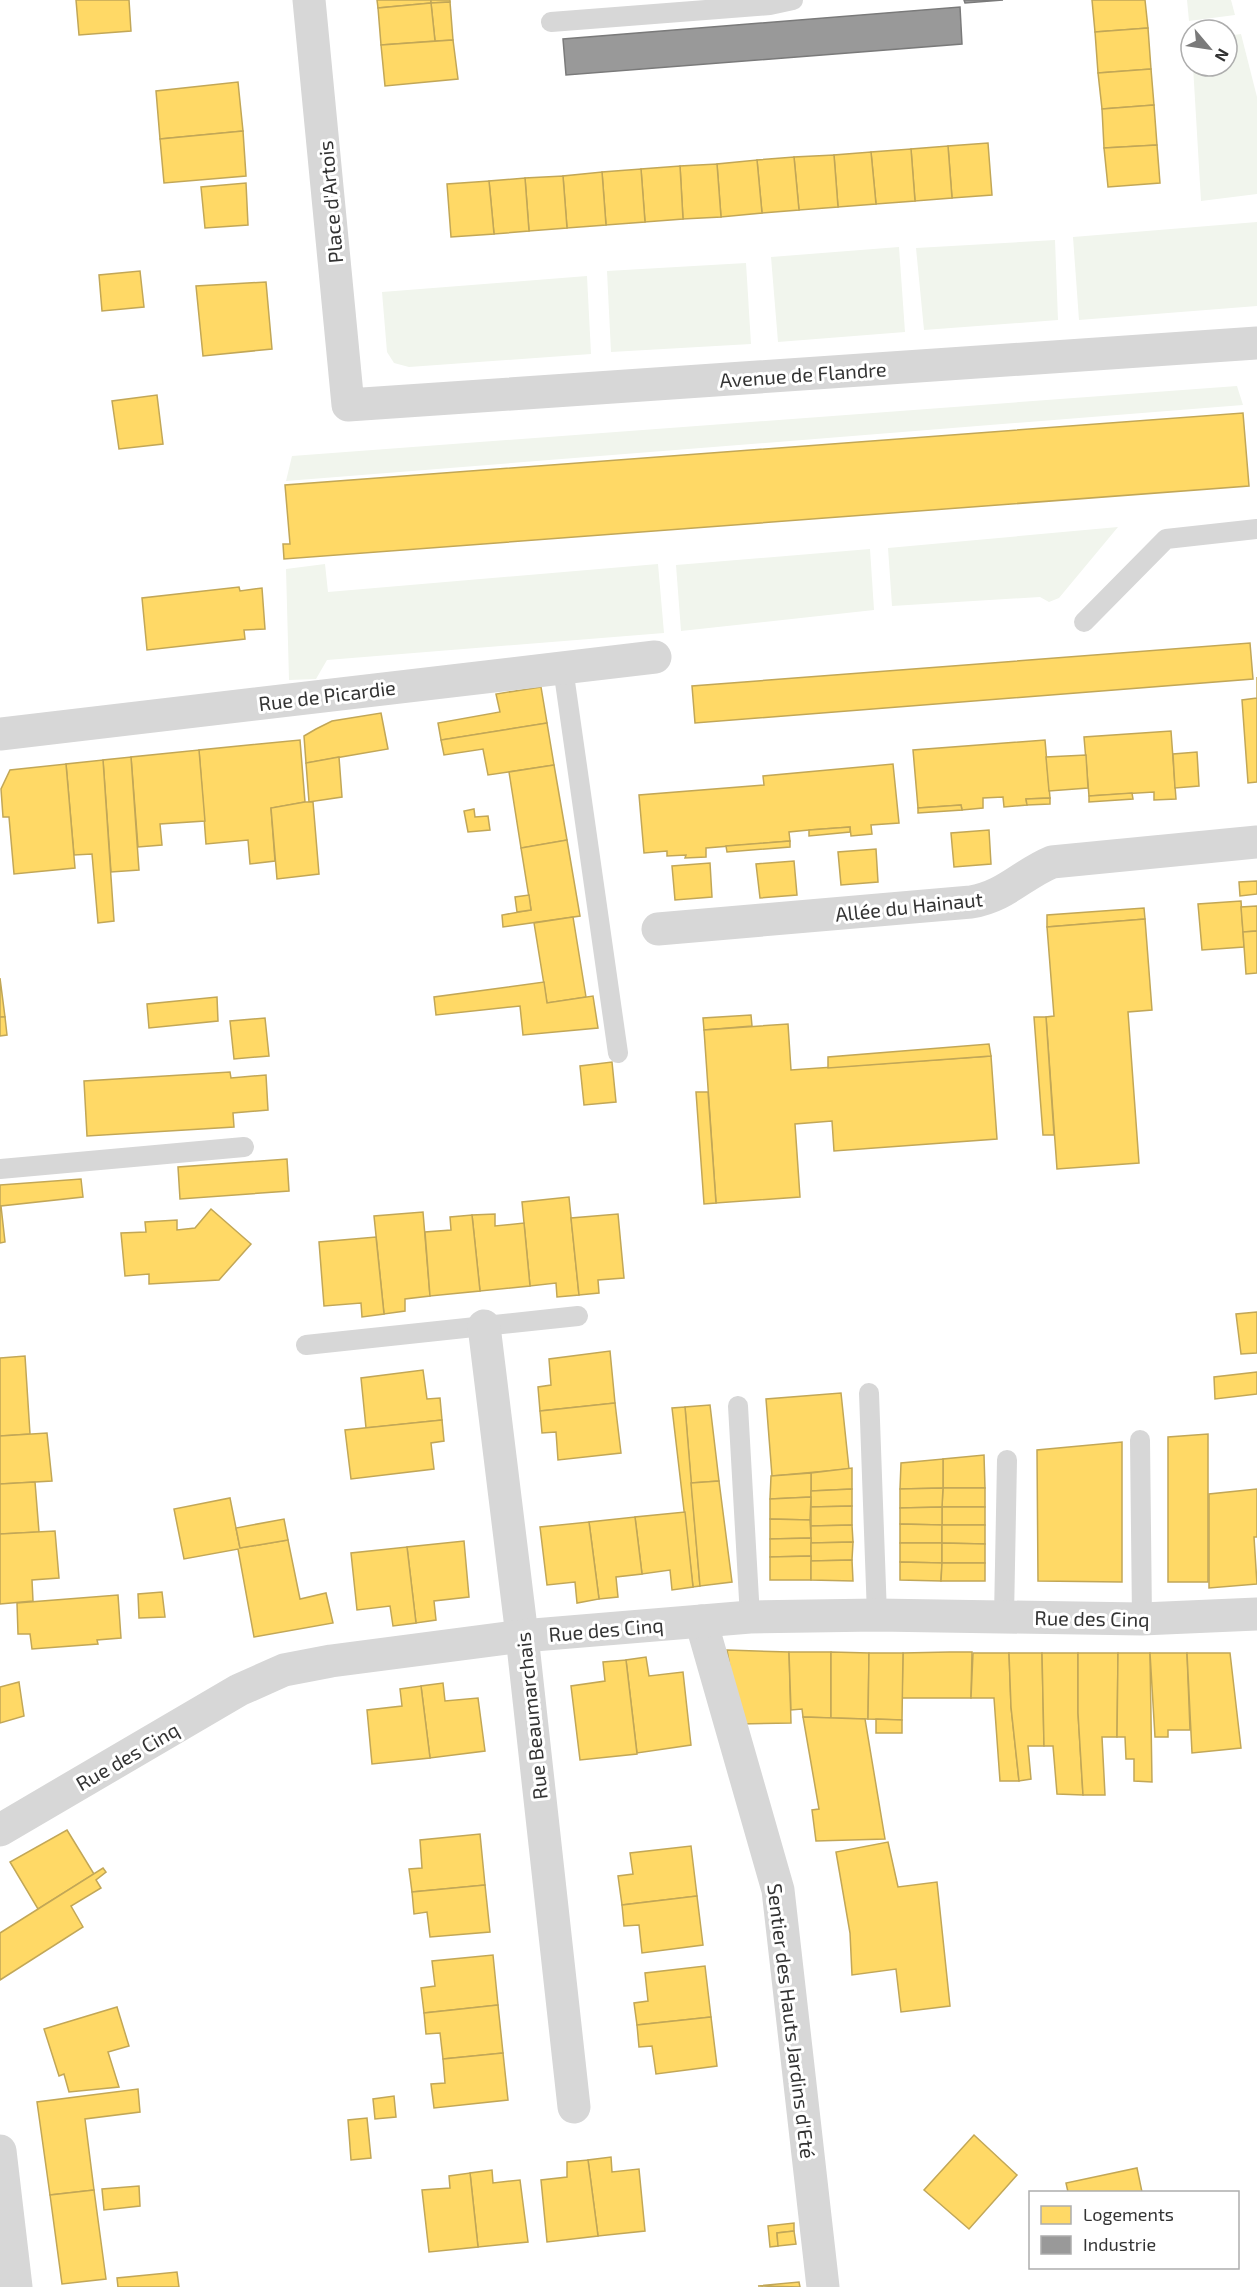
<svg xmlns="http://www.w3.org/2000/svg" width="1257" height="2287" font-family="'Exo 2',sans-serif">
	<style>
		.green { fill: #f1f5ed }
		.homes { fill: #ffd966; stroke: #c2a757; stroke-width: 1.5 }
		.industry { fill: #999; stroke: #7a7a7a; stroke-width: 1.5 }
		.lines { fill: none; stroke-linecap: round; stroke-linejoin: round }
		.service { stroke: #d7d7d7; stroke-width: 20 }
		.minor { stroke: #d7d7d7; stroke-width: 33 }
		.labels { text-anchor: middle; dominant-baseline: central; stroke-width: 6; stroke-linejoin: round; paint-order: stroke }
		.street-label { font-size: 20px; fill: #333; stroke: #fff }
	</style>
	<rect width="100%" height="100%" fill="#fff"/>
	<!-- green -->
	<g class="green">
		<path d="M1187,0H1231L1235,15L1189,21Z"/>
		<path d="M1241,34L1257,97V194L1201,201L1193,66H1227V36Z"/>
		<path d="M1257,222V306L1079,320L1073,237Z"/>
		<path d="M1055,240L1058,320L924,330L916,248Z"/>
		<path d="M899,247L905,332L778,342L771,257Z"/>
		<path d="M746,263L751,344L611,352L607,271Z"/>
		<path d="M587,276L591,354L409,367L394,363L387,352L382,292Z"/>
		<path d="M1237,386L1243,405L286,481L292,456Z"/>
		<path d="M1118,527L1059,598L1049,602L1040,597L892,606L888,548Z"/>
		<path d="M870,549L874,610L681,631L676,565Z"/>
		<path d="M325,564L328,592L658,564L664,633L327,660L316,679L289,680L286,569Z"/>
	</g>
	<!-- homes -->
	<g class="homes">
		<path d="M76,0H129L131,31L79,35Z"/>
		<path d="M377,0H431V3L378,8Z"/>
		<path d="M431,0H450V2L431,3Z"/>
		<path d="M1092,0H1145L1148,28L1095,32Z"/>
		<path d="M450,2L453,40L435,41L431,3Z"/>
		<path d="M431,3L435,41L381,45L378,8Z"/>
		<path d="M1148,28L1151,69L1098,73L1095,32Z"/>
		<path d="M453,40L458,79L385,86L381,45Z"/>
		<path d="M1151,69L1154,105L1102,109L1098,73Z"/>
		<path d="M238,82L243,131L160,139L156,91Z"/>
		<path d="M1154,105L1157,145L1104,148L1102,109Z"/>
		<path d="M243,131L246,176L164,183L160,139Z"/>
		<path d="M988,143L992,195L952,198L948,146Z"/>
		<path d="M1157,145L1160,183L1108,187L1104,148Z"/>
		<path d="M948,146L952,198L915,201L911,149Z"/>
		<path d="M911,149L915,201L876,204L871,152Z"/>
		<path d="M871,152L876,204L838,207L834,155Z"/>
		<path d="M834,155L838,207L799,210L794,157Z"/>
		<path d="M794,157L799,210L762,213L757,160Z"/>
		<path d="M757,160L762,213L721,217L717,164Z"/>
		<path d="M717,164L721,217L683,219L680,166Z"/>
		<path d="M680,166L683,219L645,222L641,169Z"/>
		<path d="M641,169L645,222L606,225L602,172Z"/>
		<path d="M602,172L606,225L567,228L563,176Z"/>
		<path d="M563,176L567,228L529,231L525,178Z"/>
		<path d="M525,178L529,231L494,234L489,181Z"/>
		<path d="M489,181L494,234L451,237L447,184Z"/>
		<path d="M246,183L248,225L205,228L201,187Z"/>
		<path d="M140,271L144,307L102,311L99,275Z"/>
		<path d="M266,282L272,349L203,356L196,286Z"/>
		<path d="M157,395L163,444L119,449L112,401Z"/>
		<path d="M1243,413L1249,486L284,559L283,544H290L285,485Z"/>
		<path d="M239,587L240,591L262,588L265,629L244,630L245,639L147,650L142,598Z"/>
		<path d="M1250,643L1253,679L695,723L692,686Z"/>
		<path d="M1257,677V782L1248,783L1242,700L1257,698Z"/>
		<path d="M541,687L547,723L441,740L438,723L500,712L496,694Z"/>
		<path d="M381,713L388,749L306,763L304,736L316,729L332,721Z"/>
		<path d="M547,723L554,765L488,775L483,749L444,755L441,740Z"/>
		<path d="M1171,731L1176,799L1154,800V792L1089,796L1084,737Z"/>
		<path d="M300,740L305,802L271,808L275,861L250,864L248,840L206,844L199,750Z"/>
		<path d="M1045,740L1050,798L1026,799L1027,805L1004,807L1003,797L983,798V808L962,810L961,805L918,808L913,750Z"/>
		<path d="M199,750L205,821L160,824L162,845L138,847L131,757Z"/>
		<path d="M1197,752L1199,786L1175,788L1173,754Z"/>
		<path d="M1086,755L1088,788L1049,791L1046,757Z"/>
		<path d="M131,757L139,870L111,872L103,760Z"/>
		<path d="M339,757L342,797L309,802L306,763Z"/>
		<path d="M103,760L114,921L98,923L92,854L74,855L66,764Z"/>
		<path d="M66,764L75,868L14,874L9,817H3L1,789L10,770Z"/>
		<path d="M893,764L899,823L871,825L872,834L851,836L850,827L809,830L789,832L790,841L706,848V857L685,858L686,855L667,856V851L644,853L639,795L764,785L763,776Z"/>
		<path d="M554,765L567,840L521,848L509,772Z"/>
		<path d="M1132,793L1133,799L1089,802V796Z"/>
		<path d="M1050,798V804L1027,805L1026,799Z"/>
		<path d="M305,802H313L319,874L277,879L271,808Z"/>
		<path d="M961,805L962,810L918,813V808Z"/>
		<path d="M474,809L475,817L488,816L490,830L468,832L464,811Z"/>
		<path d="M850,827V832L809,836V830Z"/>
		<path d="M989,830L991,864L954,867L951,833Z"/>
		<path d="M567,840L580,916L503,927L502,915L531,910L521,848Z"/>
		<path d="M790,841V847L727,852L726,846Z"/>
		<path d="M876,849L878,882L841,885L838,852Z"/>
		<path d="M794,861L797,895L760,898L756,864Z"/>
		<path d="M710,863L712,897L675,900L672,866Z"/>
		<path d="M1257,881V894L1240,896L1239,882Z"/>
		<path d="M529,895L531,910L517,912L515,897Z"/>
		<path d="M1241,901L1244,947L1202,950L1198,904Z"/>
		<path d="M1257,906V931L1243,932L1241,907Z"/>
		<path d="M1144,908L1145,919L1047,927V915Z"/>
		<path d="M573,917L586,997L547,1003L534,923Z"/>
		<path d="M1145,919L1152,1010L1128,1012L1139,1163L1057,1169L1046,1017L1054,1016L1047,927Z"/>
		<path d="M1257,931V973L1246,974L1243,932Z"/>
		<path d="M0,978L5,1017H0Z"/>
		<path d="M544,982L547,1003L593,996L598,1028L523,1035L520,1006L436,1015L434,997Z"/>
		<path d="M217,997L218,1021L149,1028L147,1004Z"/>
		<path d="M751,1015L752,1026L704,1030L703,1018Z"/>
		<path d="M0,1017H5L7,1035L0,1036Z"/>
		<path d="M1034,1017H1046L1054,1135H1043Z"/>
		<path d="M265,1018L269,1056L234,1059L230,1021Z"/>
		<path d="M788,1024L791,1070L991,1056L997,1139L834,1151L832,1121L795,1124L800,1197L716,1203L704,1030Z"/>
		<path d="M989,1044L991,1056L828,1068V1057Z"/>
		<path d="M612,1062L616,1102L584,1105L580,1066Z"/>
		<path d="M230,1072L231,1078L266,1075L268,1110L233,1113L234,1127L87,1136L84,1081Z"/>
		<path d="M696,1092H708L716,1203L704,1204Z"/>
		<path d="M287,1159L289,1191L180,1199L178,1167Z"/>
		<path d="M81,1179L83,1197L1,1206L5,1242L0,1243V1185Z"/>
		<path d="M569,1197L579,1295L557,1297L556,1283L530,1286L522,1202Z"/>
		<path d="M211,1209L251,1244L219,1280L149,1284V1274L125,1276L121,1233L146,1232L145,1222L177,1220V1230L195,1228Z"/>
		<path d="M423,1212L430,1296L405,1299V1311L384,1314L374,1216Z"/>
		<path d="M495,1214V1226L524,1223L530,1286L480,1291L472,1215Z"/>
		<path d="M618,1214L624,1278L598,1280L599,1293L579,1295L571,1218Z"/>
		<path d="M472,1215L480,1291L430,1296L425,1232L451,1230L450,1217Z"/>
		<path d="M376,1237L384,1314L362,1317L361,1303L324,1306L319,1242Z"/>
		<path d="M1257,1312V1353L1241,1354L1236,1314Z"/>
		<path d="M610,1351L615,1403L540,1411L538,1387L551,1385L549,1359Z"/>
		<path d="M25,1356L30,1434L0,1436V1358Z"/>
		<path d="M423,1370L427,1399L440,1398L442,1420L366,1428L361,1378Z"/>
		<path d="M1257,1372V1394L1215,1399L1214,1377Z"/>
		<path d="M841,1393L849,1469L772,1476L766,1399Z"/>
		<path d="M615,1403L621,1453L558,1460L556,1432L542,1433L540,1411Z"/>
		<path d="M710,1405L719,1481L691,1483L685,1407Z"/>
		<path d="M685,1407L700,1586L693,1587L672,1408Z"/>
		<path d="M442,1420L444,1441L431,1443L434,1469L351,1479L345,1430Z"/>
		<path d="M47,1433L52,1481L0,1484V1436Z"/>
		<path d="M1208,1434V1582H1168V1437Z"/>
		<path d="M1122,1442V1582L1038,1581L1037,1450Z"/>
		<path d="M984,1455L985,1488H943V1459Z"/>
		<path d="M943,1459V1488L900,1489L901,1463Z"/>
		<path d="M852,1468V1489L811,1491V1473Z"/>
		<path d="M811,1473V1497L770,1499L771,1476Z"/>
		<path d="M719,1481L732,1582L700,1586L691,1483Z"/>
		<path d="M35,1482L39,1532L0,1534V1484Z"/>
		<path d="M943,1488H985V1507H942Z"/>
		<path d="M943,1488L942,1507L900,1508V1489Z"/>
		<path d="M852,1489V1506L811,1507V1491Z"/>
		<path d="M1257,1489V1537H1254L1257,1584L1209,1588V1494Z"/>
		<path d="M811,1497L810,1520L770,1519V1499Z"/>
		<path d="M230,1498L240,1548L288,1540L300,1599L326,1593L333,1623L254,1637L238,1549L184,1559L174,1509Z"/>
		<path d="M852,1506V1525L811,1526V1507Z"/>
		<rect x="942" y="1507" width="43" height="18"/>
		<path d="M942,1507V1525L900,1524V1508Z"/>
		<path d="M685,1512L693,1587L672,1590L670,1570L642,1574L635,1517Z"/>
		<path d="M635,1517L642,1574L616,1577L618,1597L599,1599L589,1522Z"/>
		<path d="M284,1519L288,1540L240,1548L236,1528Z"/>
		<path d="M770,1519L810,1520L811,1538L770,1539Z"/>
		<path d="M589,1522L599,1599L577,1603L575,1582L547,1585L540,1527Z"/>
		<path d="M900,1524L942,1525V1543H900Z"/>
		<path d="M852,1525L853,1542L811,1543V1526Z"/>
		<path d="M942,1525H985V1544L942,1543Z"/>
		<path d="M55,1531L59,1578L32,1580L33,1601L0,1604V1534Z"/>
		<path d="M811,1538V1556L770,1557V1539Z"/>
		<path d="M464,1541L469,1597L434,1601L436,1620L416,1623L407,1547Z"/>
		<path d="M853,1542L852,1560L811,1561V1543Z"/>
		<path d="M900,1543H942V1563L900,1562Z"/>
		<path d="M942,1543L985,1544V1563H942Z"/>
		<path d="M407,1547L416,1623L393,1626L390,1606L357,1610L351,1553Z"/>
		<path d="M811,1556V1580H770V1557Z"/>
		<path d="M852,1560L853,1581L811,1580V1561Z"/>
		<path d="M900,1562L942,1563L941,1581L900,1580Z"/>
		<path d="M942,1563H985V1581H941Z"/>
		<path d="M162,1592L165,1617L139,1618L138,1594Z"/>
		<path d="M118,1595L121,1638L97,1640L98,1644L32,1649L30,1634H18L17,1603Z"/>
		<path d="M727,1650L789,1652L791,1723L740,1724Z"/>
		<path d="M789,1652H831V1718L803,1717L802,1709L791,1710Z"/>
		<path d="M831,1652L869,1653L868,1719L831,1718Z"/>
		<path d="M950,1652H972L971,1698H902L903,1653Z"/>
		<path d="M869,1653H903L902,1720L868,1719Z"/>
		<path d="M973,1653H1009L1011,1707L1019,1781H1000L994,1698H971Z"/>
		<path d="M1009,1653H1042L1044,1746H1028L1031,1779L1019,1781L1011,1707Z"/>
		<path d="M1042,1653H1078V1713L1083,1795L1057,1794L1053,1746H1044Z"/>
		<path d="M1078,1653H1118L1117,1737H1102L1105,1795H1083L1078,1713Z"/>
		<path d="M1118,1653H1150L1152,1782L1134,1781V1759H1126L1125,1737H1117Z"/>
		<path d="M1150,1653H1187L1190,1730H1168V1737H1155Z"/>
		<path d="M1187,1653H1230L1241,1748L1192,1753Z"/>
		<path d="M646,1657L649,1676L683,1672L691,1745L637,1753L626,1660Z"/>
		<path d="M626,1660L637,1754L580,1760L571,1686L605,1681L603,1662Z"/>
		<path d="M19,1682L24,1716L0,1723V1687Z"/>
		<path d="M443,1683L445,1701L478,1698L485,1751L430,1758L421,1686Z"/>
		<path d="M421,1686L430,1758L372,1764L367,1710L402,1706L400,1689Z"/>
		<path d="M803,1717L865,1719L885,1839L816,1841L812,1810L819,1809Z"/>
		<path d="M876,1719L902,1720V1733H876Z"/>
		<path d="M67,1830L94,1874L38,1909L10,1862Z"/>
		<path d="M480,1834L485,1885L412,1892L409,1869L422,1868L420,1840Z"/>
		<path d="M888,1842L898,1887L937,1882L950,2006L901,2012L896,1969L852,1975L850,1933L836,1852Z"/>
		<path d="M691,1846L697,1896L622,1905L618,1876L633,1874L630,1853Z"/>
		<path d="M103,1868L106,1872L96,1880L101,1888L71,1906L83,1927L0,1980V1933Z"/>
		<path d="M485,1885L490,1932L430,1937L427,1912L414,1914L412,1892Z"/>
		<path d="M697,1896L703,1945L642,1953L639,1925L624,1926L622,1905Z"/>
		<path d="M493,1955L498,2005L424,2013L421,1988L435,1986L432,1961Z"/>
		<path d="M705,1966L711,2017L637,2025L634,2003L648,2001L645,1973Z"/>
		<path d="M498,2005L503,2053L443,2059L440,2033L426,2034L424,2013Z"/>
		<path d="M117,2007L129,2046L108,2052L119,2087L69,2092L64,2074L59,2076L44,2029Z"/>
		<path d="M711,2017L717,2066L656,2074L652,2046L639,2047L637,2025Z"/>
		<path d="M503,2053L508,2100L434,2108L431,2084L445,2083L443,2059Z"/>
		<path d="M138,2089L140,2112L85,2119L94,2190L50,2195L37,2102Z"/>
		<path d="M394,2096L396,2117L375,2119L373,2099Z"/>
		<path d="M367,2118L371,2158L351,2160L348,2120Z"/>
		<path d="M974,2135L1017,2175L969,2229L924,2190Z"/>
		<path d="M611,2157L612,2172L639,2169L645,2231L598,2236L588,2160Z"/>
		<path d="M588,2160L598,2236L547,2242L541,2180L567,2177V2162Z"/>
		<path d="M1137,2168L1142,2192H1068L1066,2183Z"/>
		<path d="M492,2170L493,2183L520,2180L528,2242L478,2247L470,2173Z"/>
		<path d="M470,2173L478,2247L429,2252L422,2190L450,2188L449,2176Z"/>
		<path d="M139,2186L140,2206L104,2210L102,2189Z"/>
		<path d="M94,2190L106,2279L62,2284L50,2195Z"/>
		<path d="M794,2223V2231L777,2233L778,2246L770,2247L768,2226Z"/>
		<path d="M794,2231L796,2244L778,2246L777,2233Z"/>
		<path d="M177,2272L179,2287H118L117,2278Z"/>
		<path d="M799,2282L800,2287L758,2286Z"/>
	</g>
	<!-- industry -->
	<g class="industry">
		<path d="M964,0H1003L965,3Z"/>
		<path d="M960,7L962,44L566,75L563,39Z"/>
	</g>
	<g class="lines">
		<!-- service -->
		<g class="service">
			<path d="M551,22L770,5L793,0"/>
			<path d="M1084,622L1166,539L1257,529"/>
			<path d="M563,668L618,1053"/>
			<path d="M0,1169L244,1147"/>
			<path d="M306,1345L578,1316"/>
			<path d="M869,1393L877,1615"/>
			<path d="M738,1406L750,1617"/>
			<path d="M1140,1440L1142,1619"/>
			<path d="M1004,1617L1007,1460"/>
		</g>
		<!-- minor -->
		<g class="minor">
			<path d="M309,0L348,405L1257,343"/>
			<path d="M0,734L655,657"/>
			<path d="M658,929L971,902C1006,896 1021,875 1052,862L1257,842"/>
			<path d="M484,1326L522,1636L574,2107"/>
			<path d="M701,1621L778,1890L823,2287"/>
			<path d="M0,1830L239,1690L284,1670L331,1661L522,1636L750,1617L877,1615L1142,1619L1257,1614"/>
			<path d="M0,2151L16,2287"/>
		</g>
	</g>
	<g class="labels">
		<!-- street labels -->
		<g class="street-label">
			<text transform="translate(330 202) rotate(-95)">Place d'Artois</text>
			<text transform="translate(803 374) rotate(-4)">Avenue de Flandre</text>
			<text transform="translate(327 695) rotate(-7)">Rue de Picardie</text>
			<text transform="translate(909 906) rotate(-6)">Allée du Hainaut</text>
			<text transform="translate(1092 1618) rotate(1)">Rue des Cinq</text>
			<text transform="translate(606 1629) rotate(-5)">Rue des Cinq</text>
			<text transform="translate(531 1716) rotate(-96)">Rue Beaumarchais</text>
			<text transform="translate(127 1756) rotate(-30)">Rue des Cinq</text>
			<text transform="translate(792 2021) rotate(83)">Sentier des Hauts Jardins d'Eté</text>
		</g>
	</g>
	<!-- legend -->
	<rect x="1029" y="2191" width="210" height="78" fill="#ffffff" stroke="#adadad" stroke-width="1.5"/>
	<rect x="1041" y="2206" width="30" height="18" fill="#ffd966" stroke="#adadad" stroke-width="1.5"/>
	<text x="1083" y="2221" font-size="18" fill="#333333">Logements</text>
	<rect x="1041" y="2236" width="30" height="18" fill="#999999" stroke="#adadad" stroke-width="1.5"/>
	<text x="1083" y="2251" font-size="18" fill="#333333">Industrie</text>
	<!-- north arrow -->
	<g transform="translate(1209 48) rotate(119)"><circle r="28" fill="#ffffff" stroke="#adadad" stroke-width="1.5"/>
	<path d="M0-4.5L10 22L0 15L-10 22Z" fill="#7a7a7a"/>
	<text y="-9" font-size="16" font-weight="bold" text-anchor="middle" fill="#333333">N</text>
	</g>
</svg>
